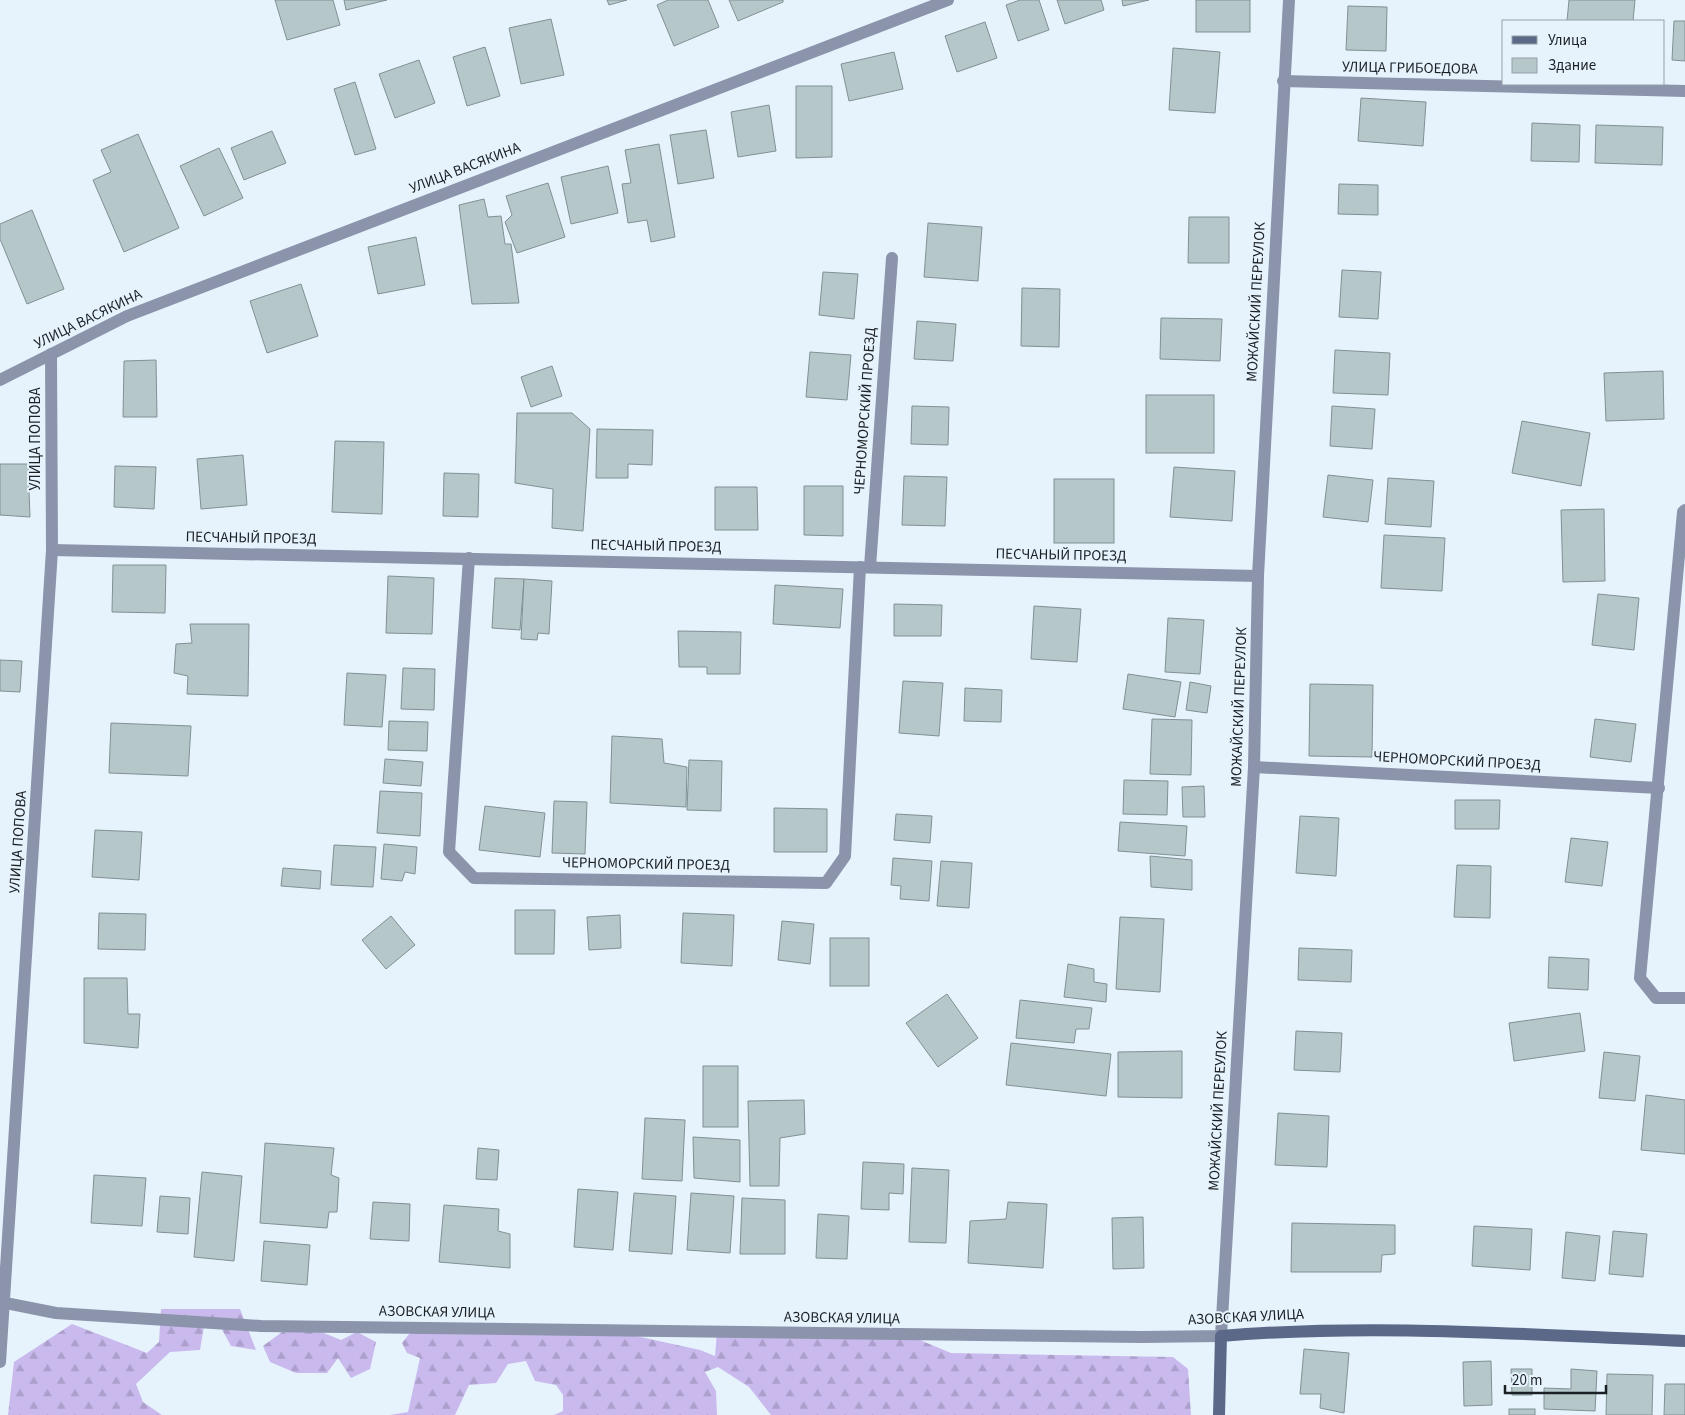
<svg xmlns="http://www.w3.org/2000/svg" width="1685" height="1415" font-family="'Source Sans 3',sans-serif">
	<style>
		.forest { fill: url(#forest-firs) }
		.building { fill: #b6c7ca; stroke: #809093 }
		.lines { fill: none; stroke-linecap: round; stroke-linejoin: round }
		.street { stroke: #8b94ab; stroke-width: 12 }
		.secondary { stroke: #5c6888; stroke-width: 12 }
		.labels { text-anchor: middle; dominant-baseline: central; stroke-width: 4; stroke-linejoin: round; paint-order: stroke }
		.street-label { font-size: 15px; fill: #1b2024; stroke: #e6f3fd }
	</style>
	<defs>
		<pattern id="forest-firs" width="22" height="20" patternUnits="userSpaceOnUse" patternTransform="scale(1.25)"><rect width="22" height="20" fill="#c9b9ed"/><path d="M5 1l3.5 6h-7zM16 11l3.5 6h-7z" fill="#ac9fcb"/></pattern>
	</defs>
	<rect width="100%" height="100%" fill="#e6f3fd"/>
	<!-- forest -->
	<g class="forest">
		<path d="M161,1309H240L256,1350L231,1346L218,1322L205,1320L200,1350L170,1352L136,1384L143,1402L162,1415H8L14,1362L72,1324L147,1353L159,1342Z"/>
		<path d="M304,1325L341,1340L357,1332L376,1342L370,1369L351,1378L338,1358L327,1373H296L270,1362L263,1346L282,1332Z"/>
		<path d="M414,1328L622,1333L700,1350L715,1356L717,1332L915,1338L951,1353L1173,1357L1188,1369L1191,1415H771L749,1387L718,1367L705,1372L716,1391L717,1415H554L563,1411V1395L556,1385L535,1381L526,1361L508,1364L496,1383L469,1385L455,1415H390L408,1412L420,1358L407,1353L402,1343Z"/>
	</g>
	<!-- building -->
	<g class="building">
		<path d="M275,0H333L340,25L287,40Z"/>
		<path d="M344,0H387L346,10Z"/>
		<path d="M607,0H627L609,5Z"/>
		<path d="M668,0H708L719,27L674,46L657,5Z"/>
		<path d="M729,0H783V2L738,21Z"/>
		<path d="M1020,0H1039L1049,30L1018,41L1006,5Z"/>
		<path d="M1057,0H1101L1104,10L1065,24Z"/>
		<path d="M1122,0H1149L1123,6Z"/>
		<rect x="1196" y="0" width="54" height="32"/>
		<path d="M1569,0H1635L1633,21H1567Z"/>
		<path d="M1348,6L1387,7L1386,51L1346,50Z"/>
		<path d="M551,19L564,75L521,84L509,28Z"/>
		<path d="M1674,21H1685V61L1672,60Z"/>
		<path d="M985,22L997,58L957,72L945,36Z"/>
		<path d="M485,47L500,96L467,106L453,57Z"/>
		<path d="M1173,48L1220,52L1215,113L1169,110Z"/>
		<path d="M894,52L903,89L849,101L841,64Z"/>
		<path d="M419,60L435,103L395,118L379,74Z"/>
		<path d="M355,82L376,149L355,155L334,89Z"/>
		<path d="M796,86H832V157L796,158Z"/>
		<path d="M1361,98L1426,102L1423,146L1358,141Z"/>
		<path d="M769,105L776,151L738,157L731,112Z"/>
		<path d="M1532,123L1580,125L1579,162L1531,161Z"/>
		<path d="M1596,125L1663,127L1662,165L1595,163Z"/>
		<path d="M706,130L714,178L678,184L670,135Z"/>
		<path d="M272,131L286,163L244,180L231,148Z"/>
		<path d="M138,134L179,228L124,252L93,180L111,172L101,150Z"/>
		<path d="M659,144L675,237L651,242L647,220L628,223L622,184L631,183L625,150Z"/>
		<path d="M219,148L243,198L204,216L180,166Z"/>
		<path d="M608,166L618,213L571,224L561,177Z"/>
		<path d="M548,183L565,237L517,253L505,222L512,215L506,196Z"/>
		<path d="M1339,184L1378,185V215L1338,214Z"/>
		<path d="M484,199L488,217L501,216L505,244H511L519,303L472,304L459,205Z"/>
		<path d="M32,210L64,289L27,304L0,239V224Z"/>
		<path d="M1189,217H1229V263H1188Z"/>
		<path d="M928,223L982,227L978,281L924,277Z"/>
		<path d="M416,237L425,285L378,294L368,247Z"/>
		<path d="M1342,270L1381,272L1378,319L1339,317Z"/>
		<path d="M823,272L858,274L854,319L819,315Z"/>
		<path d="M301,284L318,336L267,353L250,301Z"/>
		<path d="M1022,288L1060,289L1059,347L1021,346Z"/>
		<path d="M1161,318L1222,319L1220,361L1160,359Z"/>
		<path d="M917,321L956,324L953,361L914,359Z"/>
		<path d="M1335,350L1390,353L1388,395L1333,393Z"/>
		<path d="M810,352L851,355L847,400L806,397Z"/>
		<path d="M156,360L157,417H123L124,361Z"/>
		<path d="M552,366L562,396L531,407L521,377Z"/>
		<path d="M1663,371L1664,419L1606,421L1604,373Z"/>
		<rect x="1146" y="395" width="68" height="58"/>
		<path d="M912,406L949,407L948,445L911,444Z"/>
		<path d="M1332,406L1375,409L1372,449L1330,446Z"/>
		<path d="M517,413H572L590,429L583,531L552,528L553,489L515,483Z"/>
		<path d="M1522,421L1590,433L1581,486L1512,473Z"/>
		<path d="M597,429L653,430L652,465L628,464V478H596Z"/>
		<path d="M335,441L384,442L382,514L332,512Z"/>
		<path d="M243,455L247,505L201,509L197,459Z"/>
		<path d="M0,464H28L30,517L0,515Z"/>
		<path d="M115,466L156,467L154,509L114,507Z"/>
		<path d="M1174,467L1235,471L1232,521L1170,517Z"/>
		<path d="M444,473L479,474L478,517L443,516Z"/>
		<path d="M1328,475L1373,480L1368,522L1323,517Z"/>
		<path d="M904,476L947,477L945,526L902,525Z"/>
		<path d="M1388,478L1434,481L1431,527L1385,524Z"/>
		<rect x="1054" y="479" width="60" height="64"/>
		<path d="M804,486H843V536L804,535Z"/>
		<path d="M715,487H757L758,530H715Z"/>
		<path d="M1604,509L1605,581L1563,582L1561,510Z"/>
		<path d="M1384,535L1445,538L1442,591L1381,588Z"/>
		<path d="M113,565H166L165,613L112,612Z"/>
		<path d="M388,576L434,578L432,634L386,633Z"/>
		<path d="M495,578L524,579L520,630L492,628Z"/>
		<path d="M524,579L552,581L549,634L538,633L537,640L521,639Z"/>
		<path d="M775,585L843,589L840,628L773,624Z"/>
		<path d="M1598,594L1639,598L1634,650L1592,645Z"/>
		<path d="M894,604L942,605L941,636H894Z"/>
		<path d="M1034,606L1081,609L1077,662L1031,659Z"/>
		<path d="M1168,618L1204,620L1200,674L1165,672Z"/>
		<path d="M190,624H249L248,696L187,694L188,676L174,673L176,644L192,643Z"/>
		<path d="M678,631L741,632L740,674H707V667H679Z"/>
		<path d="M0,660L22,661L20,692L0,691Z"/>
		<path d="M403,668L435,669L434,710L401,709Z"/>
		<path d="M347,673L386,675L382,727L344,725Z"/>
		<path d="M1128,674L1181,682L1175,717L1123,709Z"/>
		<path d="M903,681L943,683L939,736L899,733Z"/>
		<path d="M1190,682L1211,686L1207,713L1186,710Z"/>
		<path d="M1310,684L1373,685L1372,757L1309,756Z"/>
		<path d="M965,688L1002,690L1001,722L964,721Z"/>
		<path d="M1152,719L1192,720L1191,775L1150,774Z"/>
		<path d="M1595,719L1636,724L1631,762L1590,757Z"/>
		<path d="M389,721L428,722L427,751L388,750Z"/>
		<path d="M111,723L191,726L188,776L109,773Z"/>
		<path d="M612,736L662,739L664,763L687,767L686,807L610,803Z"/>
		<path d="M385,759L423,762L421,786L383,783Z"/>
		<path d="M689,760L722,761L721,811L687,810Z"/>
		<path d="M1124,780L1168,781L1167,815L1123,814Z"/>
		<path d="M1204,786L1205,817H1183L1182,787Z"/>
		<path d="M380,791L422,793L420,836L377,833Z"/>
		<path d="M1455,800H1500L1499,829H1455Z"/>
		<path d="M554,801L587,802L585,854L552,853Z"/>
		<path d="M485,806L545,813L540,857L479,850Z"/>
		<path d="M774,808L827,809V852H774Z"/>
		<path d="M896,814L932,816L930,843L894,840Z"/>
		<path d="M1300,816L1339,818L1336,876L1296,873Z"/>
		<path d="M1120,822L1187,826L1185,856L1118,851Z"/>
		<path d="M95,830L142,832L139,880L92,877Z"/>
		<path d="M1571,838L1608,842L1602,886L1565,882Z"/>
		<path d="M384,844L417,847L415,874L405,872L402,881L381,879Z"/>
		<path d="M334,845L376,847L373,887L331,885Z"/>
		<path d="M1150,856L1192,860V890L1151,887Z"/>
		<path d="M893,858L932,861L929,901L900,899L901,886L891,885Z"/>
		<path d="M941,861L972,863L969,908L937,906Z"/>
		<path d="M1457,865L1491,866L1490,918L1454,917Z"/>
		<path d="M283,868L321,871L320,889L281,886Z"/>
		<path d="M515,910H555L554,954H515Z"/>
		<path d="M99,913L146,914L145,950L98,949Z"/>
		<path d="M683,913L734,915L732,966L681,963Z"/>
		<path d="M620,915L621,948L589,950L587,917Z"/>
		<path d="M391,916L415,945L386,969L362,940Z"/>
		<path d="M1120,917L1164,919L1160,992L1116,989Z"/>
		<path d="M782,921L814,924L810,964L778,960Z"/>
		<rect x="830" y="938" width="39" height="48"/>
		<path d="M1299,948L1352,950L1351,982L1298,980Z"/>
		<path d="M1549,957L1589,959L1588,990L1548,988Z"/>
		<path d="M1068,964L1094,969V982L1107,984L1106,1002L1064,997Z"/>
		<path d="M84,978H127L128,1014H140L138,1048L84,1043Z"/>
		<path d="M947,994L978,1038L938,1067L906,1023Z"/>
		<path d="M1020,1000L1092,1008L1089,1029H1076L1074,1043L1016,1038Z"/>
		<path d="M1580,1013L1585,1051L1514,1061L1509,1023Z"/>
		<path d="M1296,1031L1342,1033L1340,1072L1294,1070Z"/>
		<path d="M1011,1043L1111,1054L1106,1096L1006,1085Z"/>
		<path d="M1182,1051V1098L1118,1097V1052Z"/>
		<path d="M1604,1052L1640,1056L1635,1101L1599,1098Z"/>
		<rect x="703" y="1066" width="35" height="61"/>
		<path d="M1646,1095L1685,1100V1154L1641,1150Z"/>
		<path d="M804,1100L805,1134L780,1138L779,1186H750L748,1101Z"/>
		<path d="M1278,1113L1329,1116L1327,1167L1275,1165Z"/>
		<path d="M645,1118L685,1120L682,1181L642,1179Z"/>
		<path d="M693,1137L740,1140V1182L694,1178Z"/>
		<path d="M265,1143L334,1148L331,1175L339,1178L337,1212H329L327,1228L260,1223Z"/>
		<path d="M478,1148L499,1150L497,1180L476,1179Z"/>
		<path d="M863,1162L904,1164L903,1194L889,1193V1210L861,1209Z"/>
		<path d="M912,1168L949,1170L946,1243L909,1242Z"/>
		<path d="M202,1172L242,1176L234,1261L194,1257Z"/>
		<path d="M94,1175L146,1178L142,1226L91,1223Z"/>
		<path d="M578,1189L618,1192L613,1250L574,1247Z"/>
		<path d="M634,1193L676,1196L672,1254L629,1251Z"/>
		<path d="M691,1193L734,1196L730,1253L687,1250Z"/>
		<path d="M160,1196L190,1198L188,1234L157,1232Z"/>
		<path d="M742,1198L785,1200V1254H740Z"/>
		<path d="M373,1202L410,1204L409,1241L370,1239Z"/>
		<path d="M1008,1202L1047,1204L1043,1268L968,1263L970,1221L1006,1219Z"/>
		<path d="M444,1205L499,1209L498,1231L510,1234V1268L439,1262Z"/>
		<path d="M818,1214L849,1216L847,1259L816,1258Z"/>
		<path d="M1143,1217L1144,1268L1113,1269L1112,1218Z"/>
		<path d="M1292,1223L1395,1225V1254L1382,1255L1381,1272H1291Z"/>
		<path d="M1474,1226L1532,1229L1530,1270L1472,1266Z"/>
		<path d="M1613,1231L1647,1234L1643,1277L1609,1274Z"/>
		<path d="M1566,1232L1600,1236L1595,1281L1562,1278Z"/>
		<path d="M264,1241L310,1245L307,1285L261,1281Z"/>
		<path d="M1304,1349L1349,1353L1344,1413L1320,1408L1321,1394H1300Z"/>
		<path d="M1491,1361L1492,1405L1464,1406L1463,1362Z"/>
		<path d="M1511,1369H1532V1395H1512Z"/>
		<path d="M1571,1369L1597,1371L1595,1411L1544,1409V1388L1571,1389Z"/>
		<path d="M1607,1374L1653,1375L1652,1415H1606Z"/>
		<path d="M1665,1384H1685V1415H1664Z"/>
		<rect x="1509" y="1409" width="26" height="6"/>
	</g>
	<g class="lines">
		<!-- street -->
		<g class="street">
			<path d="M1283,81L1685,91"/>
			<path d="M0,380L127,316L948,0"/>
			<path d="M1685,510L1683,512L1640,978L1656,998H1685"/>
			<path d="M52,550L1258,576"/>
			<path d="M469,558L449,852L474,878L826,883L845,856L860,567"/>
			<path d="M870,567L892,258"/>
			<path d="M1254,767L1659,788"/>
			<path d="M0,1302L56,1313L261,1326L1142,1337L1221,1336L1254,767L1258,576L1289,0"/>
			<path d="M0,1362L52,550L51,354"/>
		</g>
		<!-- secondary -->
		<path class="secondary" d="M1219,1415L1221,1336C1375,1323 1530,1335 1685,1341"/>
	</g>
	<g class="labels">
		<!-- street labels -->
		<g class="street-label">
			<text transform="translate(1410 68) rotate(1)">УЛИЦА ГРИБОЕДОВА</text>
			<text transform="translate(465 168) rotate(-21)">УЛИЦА ВАСЯКИНА</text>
			<text transform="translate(1256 302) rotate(-87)">МОЖАЙСКИЙ ПЕРЕУЛОК</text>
			<text transform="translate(88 319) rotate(-26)">УЛИЦА ВАСЯКИНА</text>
			<text transform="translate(865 411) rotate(-86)">ЧЕРНОМОРСКИЙ ПРОЕЗД</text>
			<text transform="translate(35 439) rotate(-90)">УЛИЦА ПОПОВА</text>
			<text transform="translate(251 538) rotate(1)">ПЕСЧАНЫЙ ПРОЕЗД</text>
			<text transform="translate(656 546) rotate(1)">ПЕСЧАНЫЙ ПРОЕЗД</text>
			<text transform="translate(1061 555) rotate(1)">ПЕСЧАНЫЙ ПРОЕЗД</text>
			<text transform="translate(1239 707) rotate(-88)">МОЖАЙСКИЙ ПЕРЕУЛОК</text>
			<text transform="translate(1457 761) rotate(3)">ЧЕРНОМОРСКИЙ ПРОЕЗД</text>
			<text transform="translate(18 842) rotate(-86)">УЛИЦА ПОПОВА</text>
			<text transform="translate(646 864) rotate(1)">ЧЕРНОМОРСКИЙ ПРОЕЗД</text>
			<text transform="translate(1218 1111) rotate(-87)">МОЖАЙСКИЙ ПЕРЕУЛОК</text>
			<text transform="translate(437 1312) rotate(1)">АЗОВСКАЯ УЛИЦА</text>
			<text transform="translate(1246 1317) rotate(-3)">АЗОВСКАЯ УЛИЦА</text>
			<text transform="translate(842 1318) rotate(1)">АЗОВСКАЯ УЛИЦА</text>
		</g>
	</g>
	<!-- legend -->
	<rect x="1502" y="20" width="162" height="65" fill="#e6f3fd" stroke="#959fa6"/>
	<rect x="1512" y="36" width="25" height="8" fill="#5c6888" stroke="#959fa6"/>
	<text x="1548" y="45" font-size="15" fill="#1b2024">Улица</text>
	<rect x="1512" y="58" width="25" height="15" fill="#b6c7ca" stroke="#959fa6"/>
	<text x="1548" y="70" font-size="15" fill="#1b2024">Здание</text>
	<!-- scale -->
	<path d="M1505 1385v8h101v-8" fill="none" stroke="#1b2024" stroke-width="2.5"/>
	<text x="1512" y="1385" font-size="15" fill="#1b2024" stroke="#e6f3fd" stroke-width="4" paint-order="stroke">20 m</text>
</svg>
